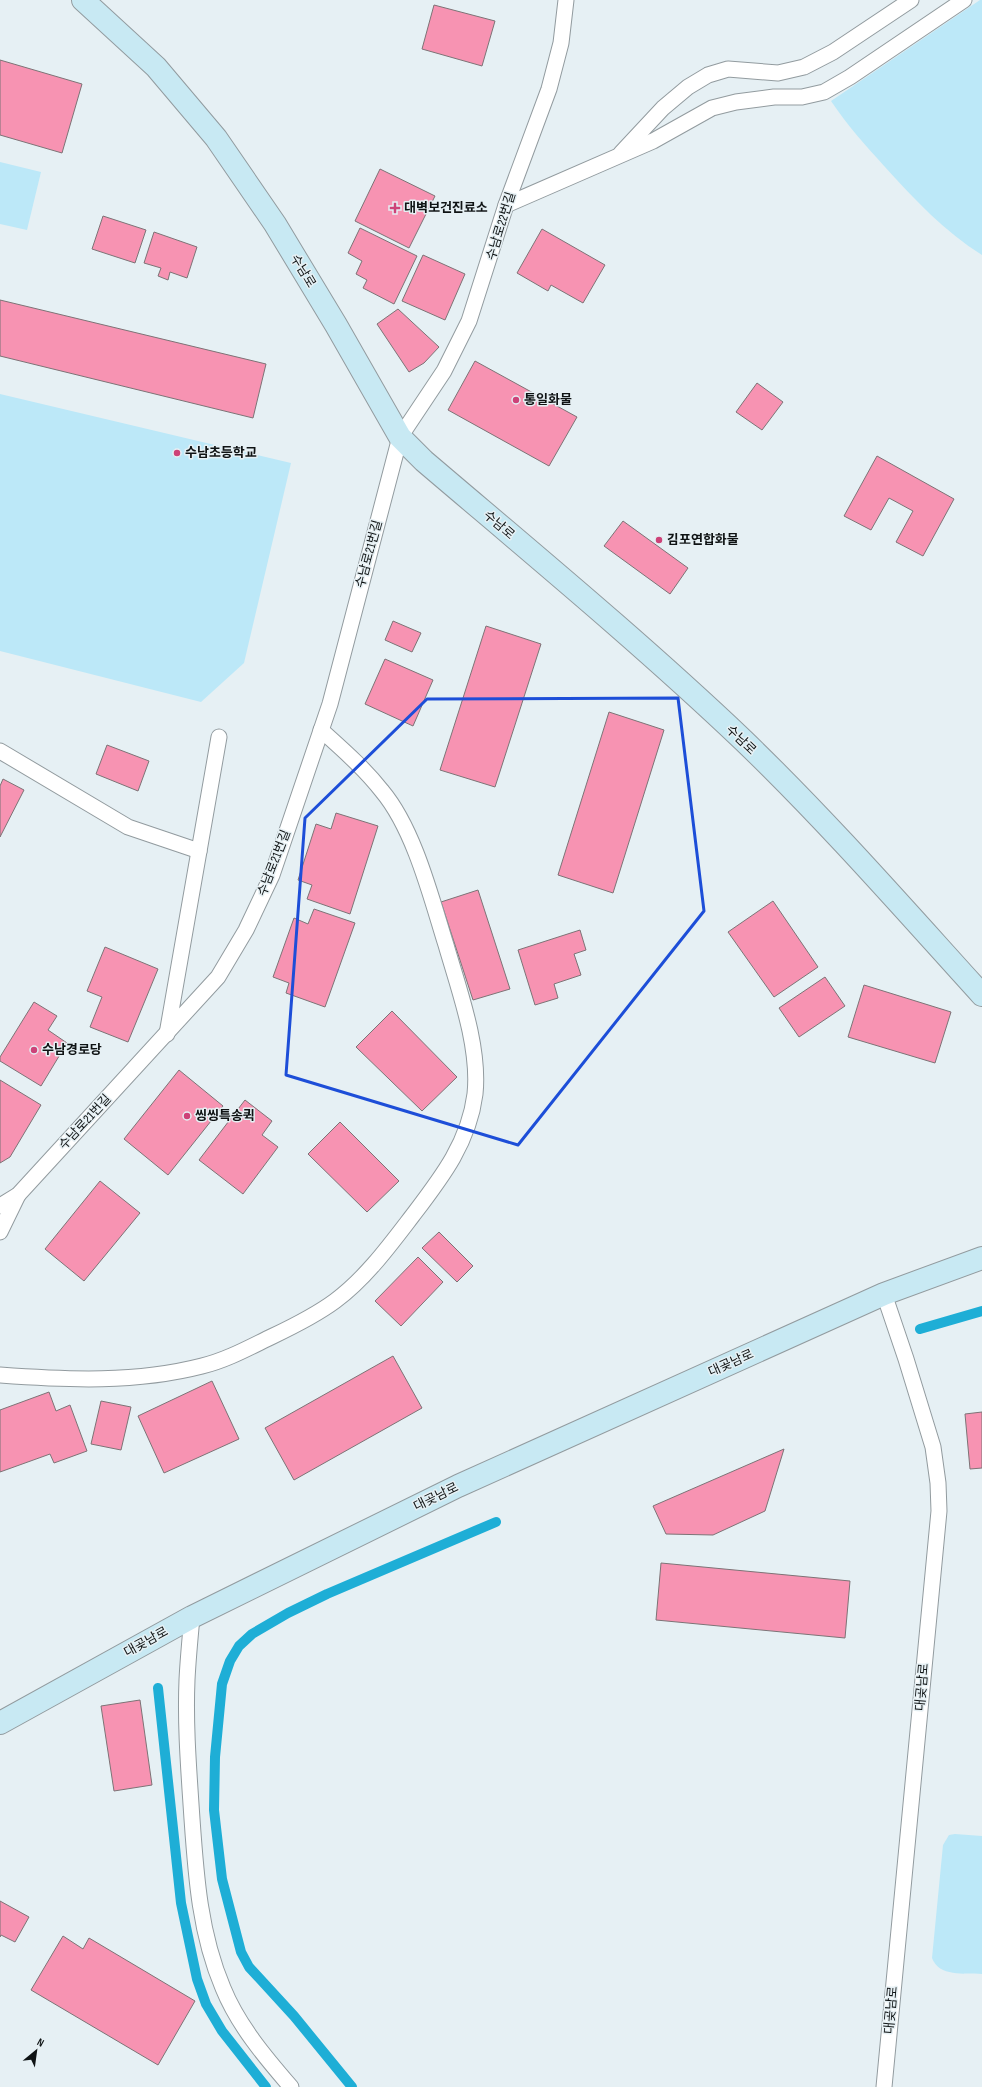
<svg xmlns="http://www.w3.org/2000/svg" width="982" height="2087" font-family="'Sofia Sans Condensed','Noto Sans KR',sans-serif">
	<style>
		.green { fill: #bce8f8 }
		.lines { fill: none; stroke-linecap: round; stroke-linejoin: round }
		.stream { stroke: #1eaed6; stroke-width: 10 }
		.building { fill: #f793b2; stroke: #7d7376 }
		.lane-casing { stroke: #929b9f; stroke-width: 17 }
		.secondary-casing { stroke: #929b9f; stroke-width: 24 }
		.lane { stroke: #fff; stroke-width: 15 }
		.secondary { stroke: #c8e9f3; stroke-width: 22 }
		.marked { fill: none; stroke: #1d4ed8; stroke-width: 3; stroke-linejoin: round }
		.poi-dot { fill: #cd4278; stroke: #e6f0f4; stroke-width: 1.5 }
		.labels { text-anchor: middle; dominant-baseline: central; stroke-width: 3; stroke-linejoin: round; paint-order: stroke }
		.poi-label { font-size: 13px; font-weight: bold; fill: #0f1314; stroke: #e6f0f4; text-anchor: start }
		.street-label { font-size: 13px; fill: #0f1314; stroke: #e6f0f4 }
	</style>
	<rect width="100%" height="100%" fill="#e6f0f4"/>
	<!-- green -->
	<g class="green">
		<path d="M980,0H982V255C945,232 914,199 885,167C866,146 847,125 831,101Z"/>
		<path d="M0,162L41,172L27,230L0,224Z"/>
		<path d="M0,394L291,463L244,663L201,702L0,651Z"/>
		<path d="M955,1834L982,1836V1974C964,1973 939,1977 932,1958L943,1845L949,1835Z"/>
	</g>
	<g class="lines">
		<!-- stream -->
		<g class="stream">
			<path d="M920,1329L982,1311"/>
			<path d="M158,1688L181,1903L197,1979L206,2004L222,2031L266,2087"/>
			<path d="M352,2087L294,2016L249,1967L241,1952L222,1879L214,1810L215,1757L222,1684L230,1661L239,1646L252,1634L288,1613L327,1594L496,1522"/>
		</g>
	</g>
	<!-- building -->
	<g class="building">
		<path d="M434,5L495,21L482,66L422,49Z"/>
		<path d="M0,60L82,84L62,153L0,135Z"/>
		<path d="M380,169L435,196L409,248L355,221Z"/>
		<path d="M103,216L146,230L135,263L92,249Z"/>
		<path d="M360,228L417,256L394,304L363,288L367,280L356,274L362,261L348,253Z"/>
		<path d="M542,229L605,265L583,303L551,285L548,291L517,273Z"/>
		<path d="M154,232L197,247L187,278L170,272L168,280L158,276L161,268L144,263Z"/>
		<path d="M423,255L465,274L445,320L402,301Z"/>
		<path d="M0,300L266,364L253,418L0,356Z"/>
		<path d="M398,309L439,347L424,363L409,372L377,324Z"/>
		<path d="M475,361L577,417L549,466L448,410Z"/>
		<path d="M757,383L783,402L762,430L736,412Z"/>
		<path d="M877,456L954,499L923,556L896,542L913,511L889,498L871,530L844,516Z"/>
		<path d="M623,521L688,568L670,594L604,546Z"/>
		<path d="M393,621L421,633L412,652L385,640Z"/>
		<path d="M486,626L541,644L495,787L440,770Z"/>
		<path d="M385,659L433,680L413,726L365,704Z"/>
		<path d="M609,712L664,730L613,893L558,875Z"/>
		<path d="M107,745L149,761L138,791L96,774Z"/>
		<path d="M3,779L24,790L0,837V786Z"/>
		<path d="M336,813L378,826L350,914L307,899L312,885L298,880L316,824L331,829Z"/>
		<path d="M478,890L510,989L473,1000L441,902Z"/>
		<path d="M773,901L818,967L774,997L728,932Z"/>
		<path d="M314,909L355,923L325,1007L286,993L289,983L273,977L294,918L308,924Z"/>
		<path d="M580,930L586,950L574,954L581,975L554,984L558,998L535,1005L518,950Z"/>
		<path d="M105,947L158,969L128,1042L90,1027L102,997L87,991Z"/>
		<path d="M825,977L845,1006L799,1037L779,1008Z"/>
		<path d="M864,985L951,1012L935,1063L848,1037Z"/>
		<path d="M34,1002L57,1016L48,1030L67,1043L41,1086L0,1061V1057Z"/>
		<path d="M392,1011L457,1077L422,1111L356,1047Z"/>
		<path d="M179,1070L223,1106L168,1175L124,1139Z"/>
		<path d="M0,1080L41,1105L10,1157L0,1163Z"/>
		<path d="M245,1100L272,1121L262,1135L278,1147L243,1194L199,1160Z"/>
		<path d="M340,1122L399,1181L367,1212L308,1154Z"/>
		<path d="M100,1181L140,1213L84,1281L45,1249Z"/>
		<path d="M439,1232L473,1266L457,1282L422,1248Z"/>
		<path d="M418,1257L443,1282L401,1326L375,1301Z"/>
		<path d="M393,1356L422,1408L294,1480L265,1428Z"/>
		<path d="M212,1381L239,1439L164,1473L138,1416Z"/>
		<path d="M49,1392L56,1411L70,1405L87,1451L54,1463L50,1454L0,1472V1410Z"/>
		<path d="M101,1401L131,1407L121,1450L91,1444Z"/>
		<path d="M982,1412V1468L970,1469L965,1414Z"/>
		<path d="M784,1449L765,1511L713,1535L666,1534L653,1506Z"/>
		<path d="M661,1563L850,1581L845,1638L656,1620Z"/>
		<path d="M140,1700L152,1785L114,1791L101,1706Z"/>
		<path d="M0,1901L29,1917L15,1942L1,1935L0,1937Z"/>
		<path d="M63,1936L83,1949L89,1938L195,2001L158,2065L31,1990Z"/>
	</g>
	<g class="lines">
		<defs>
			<g id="lane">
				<path d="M621,153L663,108L688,87L708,75L728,69L778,73L804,67L833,52L911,0"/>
				<path d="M506,205L653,141L712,108L736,102L774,97H802L824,92L850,77L964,0"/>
				<path d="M0,751L128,827L199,851"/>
				<path d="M167,1034L219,737"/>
				<path d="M0,1206L18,1195L218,977L246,930L272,875L330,704L400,437L444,371L469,321L506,205L549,89L561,43L566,0"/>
				<path d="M0,1232L18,1195"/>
				<path d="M884,1294L906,1359L933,1447L938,1483L939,1511L884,2087"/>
				<path d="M0,1375C68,1380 136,1383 202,1366C227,1360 250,1347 273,1336C294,1326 316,1315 335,1301C366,1278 390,1245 413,1215C442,1177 469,1142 475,1094C480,1047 459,990 446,945C431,897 414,829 382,791C364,768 342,749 321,730"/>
				<path d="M192,1617C190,1638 188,1659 187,1680C185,1726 189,1773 192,1819C196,1877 200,1934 223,1988C238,2025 265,2057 291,2087"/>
			</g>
			<g id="secondary">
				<path d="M83,0L156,67L216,138L275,224L336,325L400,437L424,461C532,553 641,643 743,740C827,821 904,909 982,995"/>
				<path d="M0,1723L192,1617L458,1486L884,1294L982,1258"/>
			</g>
		</defs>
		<!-- lane casing -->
		<use href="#lane" class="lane-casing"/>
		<!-- secondary casing -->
		<use href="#secondary" class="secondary-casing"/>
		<!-- lane -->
		<use href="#lane" class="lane"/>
		<!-- secondary -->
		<use href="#secondary" class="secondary"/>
	</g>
	<!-- marked area -->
	<path class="marked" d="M678,698L704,911L518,1145L286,1075L305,818L427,699Z"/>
	<!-- markers -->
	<g class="poi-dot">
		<path d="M393 202h4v4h4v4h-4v4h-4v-4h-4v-4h4z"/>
		<circle cx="516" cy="400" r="4"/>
		<circle cx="177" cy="453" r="4"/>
		<circle cx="659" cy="540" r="4"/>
		<circle cx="34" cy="1050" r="4"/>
		<circle cx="187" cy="1116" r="4"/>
	</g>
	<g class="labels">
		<!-- poi labels -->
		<g class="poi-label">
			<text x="404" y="208">대벽보건진료소</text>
			<text x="524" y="400">통일화물</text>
			<text x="185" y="453">수남초등학교</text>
			<text x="667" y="540">김포연합화물</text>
			<text x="42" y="1050">수남경로당</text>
			<text x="195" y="1116">씽씽특송퀵</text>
		</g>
		<!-- street labels -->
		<g class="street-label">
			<text transform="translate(501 226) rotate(-73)">수남로22번길</text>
			<text transform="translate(303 271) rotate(59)">수남로</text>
			<text transform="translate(499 525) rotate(41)">수남로</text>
			<text transform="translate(369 554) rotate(-75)">수남로21번길</text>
			<text transform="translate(741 740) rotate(44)">수남로</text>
			<text transform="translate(274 863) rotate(-69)">수남로21번길</text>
			<text transform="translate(85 1122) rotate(-47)">수남로21번길</text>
			<text transform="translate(731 1363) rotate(-24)">대곶남로</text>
			<text transform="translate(436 1497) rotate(-26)">대곶남로</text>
			<text transform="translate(146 1642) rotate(-29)">대곶남로</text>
			<text transform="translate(922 1687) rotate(-85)">대곶남로</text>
			<text transform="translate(891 2010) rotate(-85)">대곶남로</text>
		</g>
	</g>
	<!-- north arrow -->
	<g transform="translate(36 2051) rotate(29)" stroke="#e6f0f4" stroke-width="3" paint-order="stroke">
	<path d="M0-3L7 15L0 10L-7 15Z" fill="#0f1314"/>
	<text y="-6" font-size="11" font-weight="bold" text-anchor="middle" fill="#0f1314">N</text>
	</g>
</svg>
